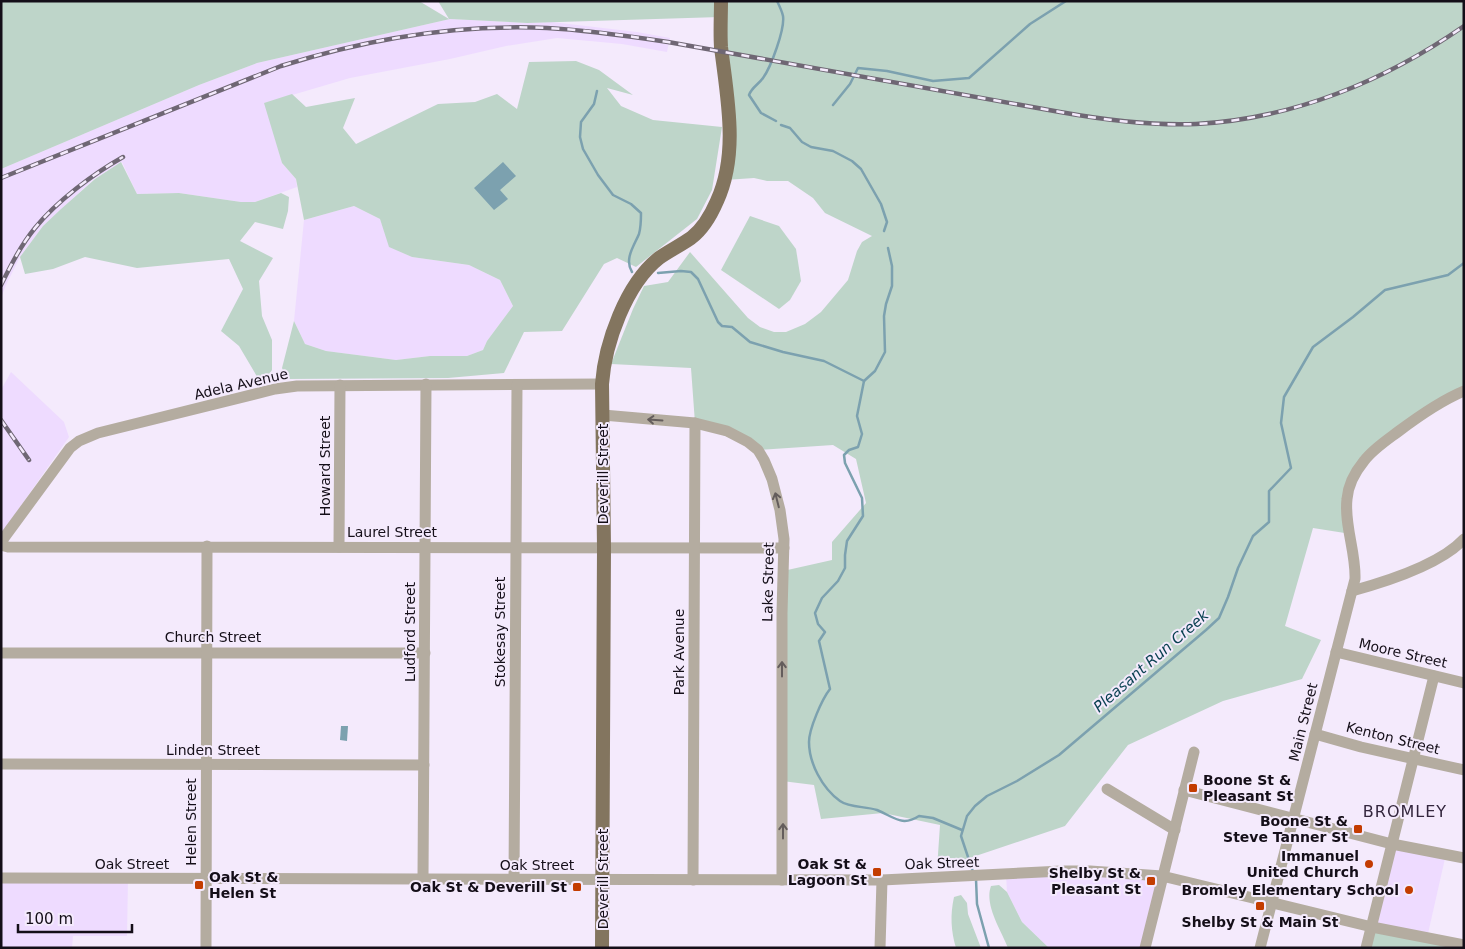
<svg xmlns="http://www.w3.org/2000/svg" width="1465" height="949" font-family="'DejaVu Sans',sans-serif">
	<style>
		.built { fill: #eedbff }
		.green { fill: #bed5c9 }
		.water { fill: #7ca1af }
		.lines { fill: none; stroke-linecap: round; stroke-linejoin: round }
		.stream { stroke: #7ca1af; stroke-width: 2.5 }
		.minor { stroke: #b4aca0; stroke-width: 11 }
		.major { stroke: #83755f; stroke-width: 14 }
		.rail-casing { stroke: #6f6774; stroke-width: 4.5 }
		.rail { stroke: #f4eafc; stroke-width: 2.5; stroke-dasharray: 8; stroke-linecap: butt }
		.oneway { stroke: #645d5c }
		.poi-dot { fill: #c33c00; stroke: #f4eafc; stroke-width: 2 }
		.labels { text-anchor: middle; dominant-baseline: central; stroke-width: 4; stroke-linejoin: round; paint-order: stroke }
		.street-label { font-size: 14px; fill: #140e18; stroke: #f4eafc }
		.poi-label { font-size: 14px; font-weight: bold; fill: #140e18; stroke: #f4eafc; text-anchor: end }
		.water-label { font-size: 15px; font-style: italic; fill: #073f4f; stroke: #f4eafc }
		.quarter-label { font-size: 16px; letter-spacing: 1px; fill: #33263d; stroke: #f4eafc }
	</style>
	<rect width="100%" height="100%" fill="#f4eafc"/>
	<!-- built -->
	<g class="built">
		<path d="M450,19L527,23L552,22L637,32L670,38L667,52L622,44L557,38L506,46L450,59L350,78L265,103L282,163L296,179L297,187L255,202H241L179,193L137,194L122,162L94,179L43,226L20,257L6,285L1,298V169L199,85L257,63Z"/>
		<path d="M354,206L380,219L390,247L412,257L469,265L500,280L513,306L487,341L483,350L467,356H430L396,360L326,351L305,344L294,321L304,220Z"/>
		<path d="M11,372L64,422L69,437L1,534V390Z"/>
		<path d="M1392,844L1446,854L1427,938L1372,927Z"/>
		<path d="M1006,874L1162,876L1145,948H1049L1022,922L1007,892Z"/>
		<path d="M1,878L128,879L127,936H73L72,948H1Z"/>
	</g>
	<!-- green -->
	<g class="green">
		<path d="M1,1H419L449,19L438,1H1464V392L1449,397L1357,470L1347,500L1351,534L1313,528L1285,626L1321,640L1302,679L1223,701L1128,745L1065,826L937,869L940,825L883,813L821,819L814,785L782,781L783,571L832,560V542L866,503L856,459L833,445L758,450L695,423L691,368L611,364L633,309L644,286L668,282L690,252L748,318L760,327L774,332H786L805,324L821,312L848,280L857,251L862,242L872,236L825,213L813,198L788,181H767L754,178L725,180L720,17L527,23L450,19L257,63L199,85L1,169Z"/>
		<path d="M576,61L599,70L633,95L607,88L621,106L653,120L722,127L712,190L697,219L636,267L617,258L604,264L562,331L524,332L504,373L448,378L287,379L282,368L294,321L305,344L326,351L396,360L430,356H467L483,350L487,341L513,306L500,280L469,265L412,257L389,247L380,219L354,206L304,220L296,179L282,163L264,103L292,94L306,107L355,98L343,128L356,144L438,104L475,102L497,94L517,109L529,62Z"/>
		<path d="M121,162L137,194L179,193L241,202H255L281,193L289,197L288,211L283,229L255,222L240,241L273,258L259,281L262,316L272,340V370L262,385L239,346L221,331L243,289L229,259L137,268L85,257L53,269L25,274L20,257L43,226L61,209L95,179Z"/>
		<path d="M750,216L779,226L796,249L801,281L790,300L779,309L721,270Z"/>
		<path d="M999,885L1007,892L1022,922L1049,948H1008C1001,930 984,905 991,886Z"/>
		<path d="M961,895L967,903L968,914L981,948H956C951,931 950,915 954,897Z"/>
		<path d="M1372,927L1464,948H1366Z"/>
	</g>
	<!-- water -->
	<g class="water">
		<path d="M503,162L516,176L500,190L508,199L494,210L474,188Z"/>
		<path d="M341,726H348L347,741L340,740Z"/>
	</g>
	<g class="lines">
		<!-- stream -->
		<g class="stream">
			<path d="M597,91L594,104L581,122L580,137L583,149L598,175L613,195L631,204L641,213C641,220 641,227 639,234C634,246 624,259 632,272"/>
			<path d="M833,105L850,84L858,68L887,71L933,81L969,78L1030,24L1066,1"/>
			<path d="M776,121L761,113L749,95C752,87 758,85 763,78C771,67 785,29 783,16C782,11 779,5 777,1"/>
			<path d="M781,125L790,128L802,142L811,147L833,151L852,161L861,169L881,204L887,222L884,231"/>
			<path d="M888,248L892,266V286L886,304L884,316L885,352L875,371L864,381L857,416L862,434L858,447L849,450L844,455L845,463L862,498L863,516L847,541L845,555V568L838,581L822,598L815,613L818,624L825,632L819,641L830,689C822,699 809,729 809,742C809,763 822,788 840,801C850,808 865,806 877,810C894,817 902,827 919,816L933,818L962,830"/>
			<path d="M658,273L681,271L691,272L698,279L718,322L722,326L732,327L750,342L783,352L824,361L864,381"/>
			<path d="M973,872L961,836L967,816L975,806L987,796L1017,781L1059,755L1206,630L1219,618L1228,597L1238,568L1253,536L1269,522V491L1291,468L1281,423L1284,397L1313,347L1353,317L1385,290L1448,275L1464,263"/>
			<path d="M976,879L977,904L989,948"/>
		</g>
		<!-- minor -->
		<g class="minor">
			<path d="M603,415L695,423L727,431L748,442L758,450L764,460L772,479L780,510L784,539L782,613V880"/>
			<path d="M1,542L70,448L79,441L98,433L275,389L297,386L602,384"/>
			<path d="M1,545L8,547L784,548"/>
			<path d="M339,547L340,385"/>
			<path d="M1352,591C1385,582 1440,565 1464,539"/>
			<path d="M1336,652L1464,683"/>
			<path d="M1,653H425"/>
			<path d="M1315,734L1361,747L1464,770"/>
			<path d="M1,764L424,765"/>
			<path d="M1107,789L1175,830"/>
			<path d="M1184,790L1392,844L1464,858"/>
			<path d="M1,878L882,880L1062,871H1090L1162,876L1372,927L1464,945"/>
			<path d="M423,879L426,384"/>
			<path d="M514,880L517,385"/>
			<path d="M693,880L695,423"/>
			<path d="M206,948L207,546"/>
			<path d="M880,948L882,880"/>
			<path d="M1145,948L1194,752"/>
			<path d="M1260,948L1355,579C1356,552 1344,525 1347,499C1348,486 1355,472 1364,461C1373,449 1387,440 1399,431C1419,416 1440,401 1464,391"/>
			<path d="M1366,948L1434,676"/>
		</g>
		<!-- major -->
		<path class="major" d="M602,948L604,547L602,384C605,343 626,284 659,258C669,251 681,245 691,238C703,229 711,215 717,201C739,153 727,97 721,47C720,32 721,16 721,1"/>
		<defs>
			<g id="rail">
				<path d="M1,178L281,66C366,39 457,24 547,28C588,30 628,36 668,42L1060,112C1105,120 1150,126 1196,124C1293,119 1385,81 1464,26"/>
				<path d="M1,285C11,265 21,245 35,228C57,201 93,174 123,157"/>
				<path d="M1,420L29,460"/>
			</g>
		</defs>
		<!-- rail casing -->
		<use href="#rail" class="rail-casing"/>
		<!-- rail -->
		<use href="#rail" class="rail"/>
	</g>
	<!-- one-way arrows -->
	<defs><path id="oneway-shaft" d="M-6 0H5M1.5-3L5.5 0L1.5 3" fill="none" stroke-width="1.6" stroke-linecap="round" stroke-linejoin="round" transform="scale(1.25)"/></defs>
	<g class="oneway">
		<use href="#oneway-shaft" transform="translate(655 420) rotate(-176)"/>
		<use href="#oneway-shaft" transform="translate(777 500) rotate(-104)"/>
		<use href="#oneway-shaft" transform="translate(782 669) rotate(-90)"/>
		<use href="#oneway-shaft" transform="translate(783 831) rotate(-90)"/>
	</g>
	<!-- markers -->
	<g class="poi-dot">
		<rect x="1188" y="783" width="10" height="10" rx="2.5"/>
		<rect x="1353" y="824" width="10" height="10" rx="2.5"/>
		<circle cx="1369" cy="864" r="5"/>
		<rect x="872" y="867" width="10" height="10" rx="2.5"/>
		<rect x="1146" y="876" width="10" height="10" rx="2.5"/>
		<rect x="194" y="880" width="10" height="10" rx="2.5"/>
		<rect x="572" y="882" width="10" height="10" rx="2.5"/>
		<circle cx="1409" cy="890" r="5"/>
		<rect x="1255" y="901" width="10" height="10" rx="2.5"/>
	</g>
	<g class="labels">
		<!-- street labels -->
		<g class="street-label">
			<text transform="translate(241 384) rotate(-13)">Adela Avenue</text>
			<text transform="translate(325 466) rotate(-90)">Howard Street</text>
			<text transform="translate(603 474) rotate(-90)">Deverill Street</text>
			<text x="392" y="532">Laurel Street</text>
			<text transform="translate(768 582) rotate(-89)">Lake Street</text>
			<text transform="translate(410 632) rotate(-90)">Ludford Street</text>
			<text transform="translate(500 632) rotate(-90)">Stokesay Street</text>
			<text x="213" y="637">Church Street</text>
			<text transform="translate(679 652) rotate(-90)">Park Avenue</text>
			<text transform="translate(1403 653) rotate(13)">Moore Street</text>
			<text transform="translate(1303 722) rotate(-76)">Main Street</text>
			<text transform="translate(1393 738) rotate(14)">Kenton Street</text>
			<text x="213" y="750">Linden Street</text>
			<text transform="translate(191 822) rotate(-90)">Helen Street</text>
			<text transform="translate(942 863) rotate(-2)">Oak Street</text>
			<text x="132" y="864">Oak Street</text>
			<text x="537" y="865">Oak Street</text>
			<text transform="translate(603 879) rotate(-90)">Deverill Street</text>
		</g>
		<!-- poi labels -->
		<g class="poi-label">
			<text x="1203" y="780" text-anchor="start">Boone St &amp;<tspan x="1203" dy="16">Pleasant St</tspan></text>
			<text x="1348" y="821">Boone St &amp;<tspan x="1348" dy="16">Steve Tanner St</tspan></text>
			<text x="1359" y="856">Immanuel<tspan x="1359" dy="16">United Church</tspan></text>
			<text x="867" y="864">Oak St &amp;<tspan x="867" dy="16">Lagoon St</tspan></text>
			<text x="1141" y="873">Shelby St &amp;<tspan x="1141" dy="16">Pleasant St</tspan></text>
			<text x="209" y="877" text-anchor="start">Oak St &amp;<tspan x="209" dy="16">Helen St</tspan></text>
			<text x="567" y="887">Oak St &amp; Deverill St</text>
			<text x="1399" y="890">Bromley Elementary School</text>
			<text x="1260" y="922" text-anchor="middle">Shelby St &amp; Main St</text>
		</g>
		<!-- water labels -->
		<g class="water-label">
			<text transform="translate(1151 661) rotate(-41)">Pleasant Run Creek</text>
		</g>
		<!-- quarter labels -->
		<g class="quarter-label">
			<text x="1405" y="811">BROMLEY</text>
		</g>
	</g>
	<!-- border -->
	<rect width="1465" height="949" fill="none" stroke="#140e18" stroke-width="5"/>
	<!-- scale -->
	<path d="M18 924v8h114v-8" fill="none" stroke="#140e18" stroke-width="2.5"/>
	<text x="25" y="924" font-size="15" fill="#140e18" stroke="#f4eafc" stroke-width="4" paint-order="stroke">100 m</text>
</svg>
